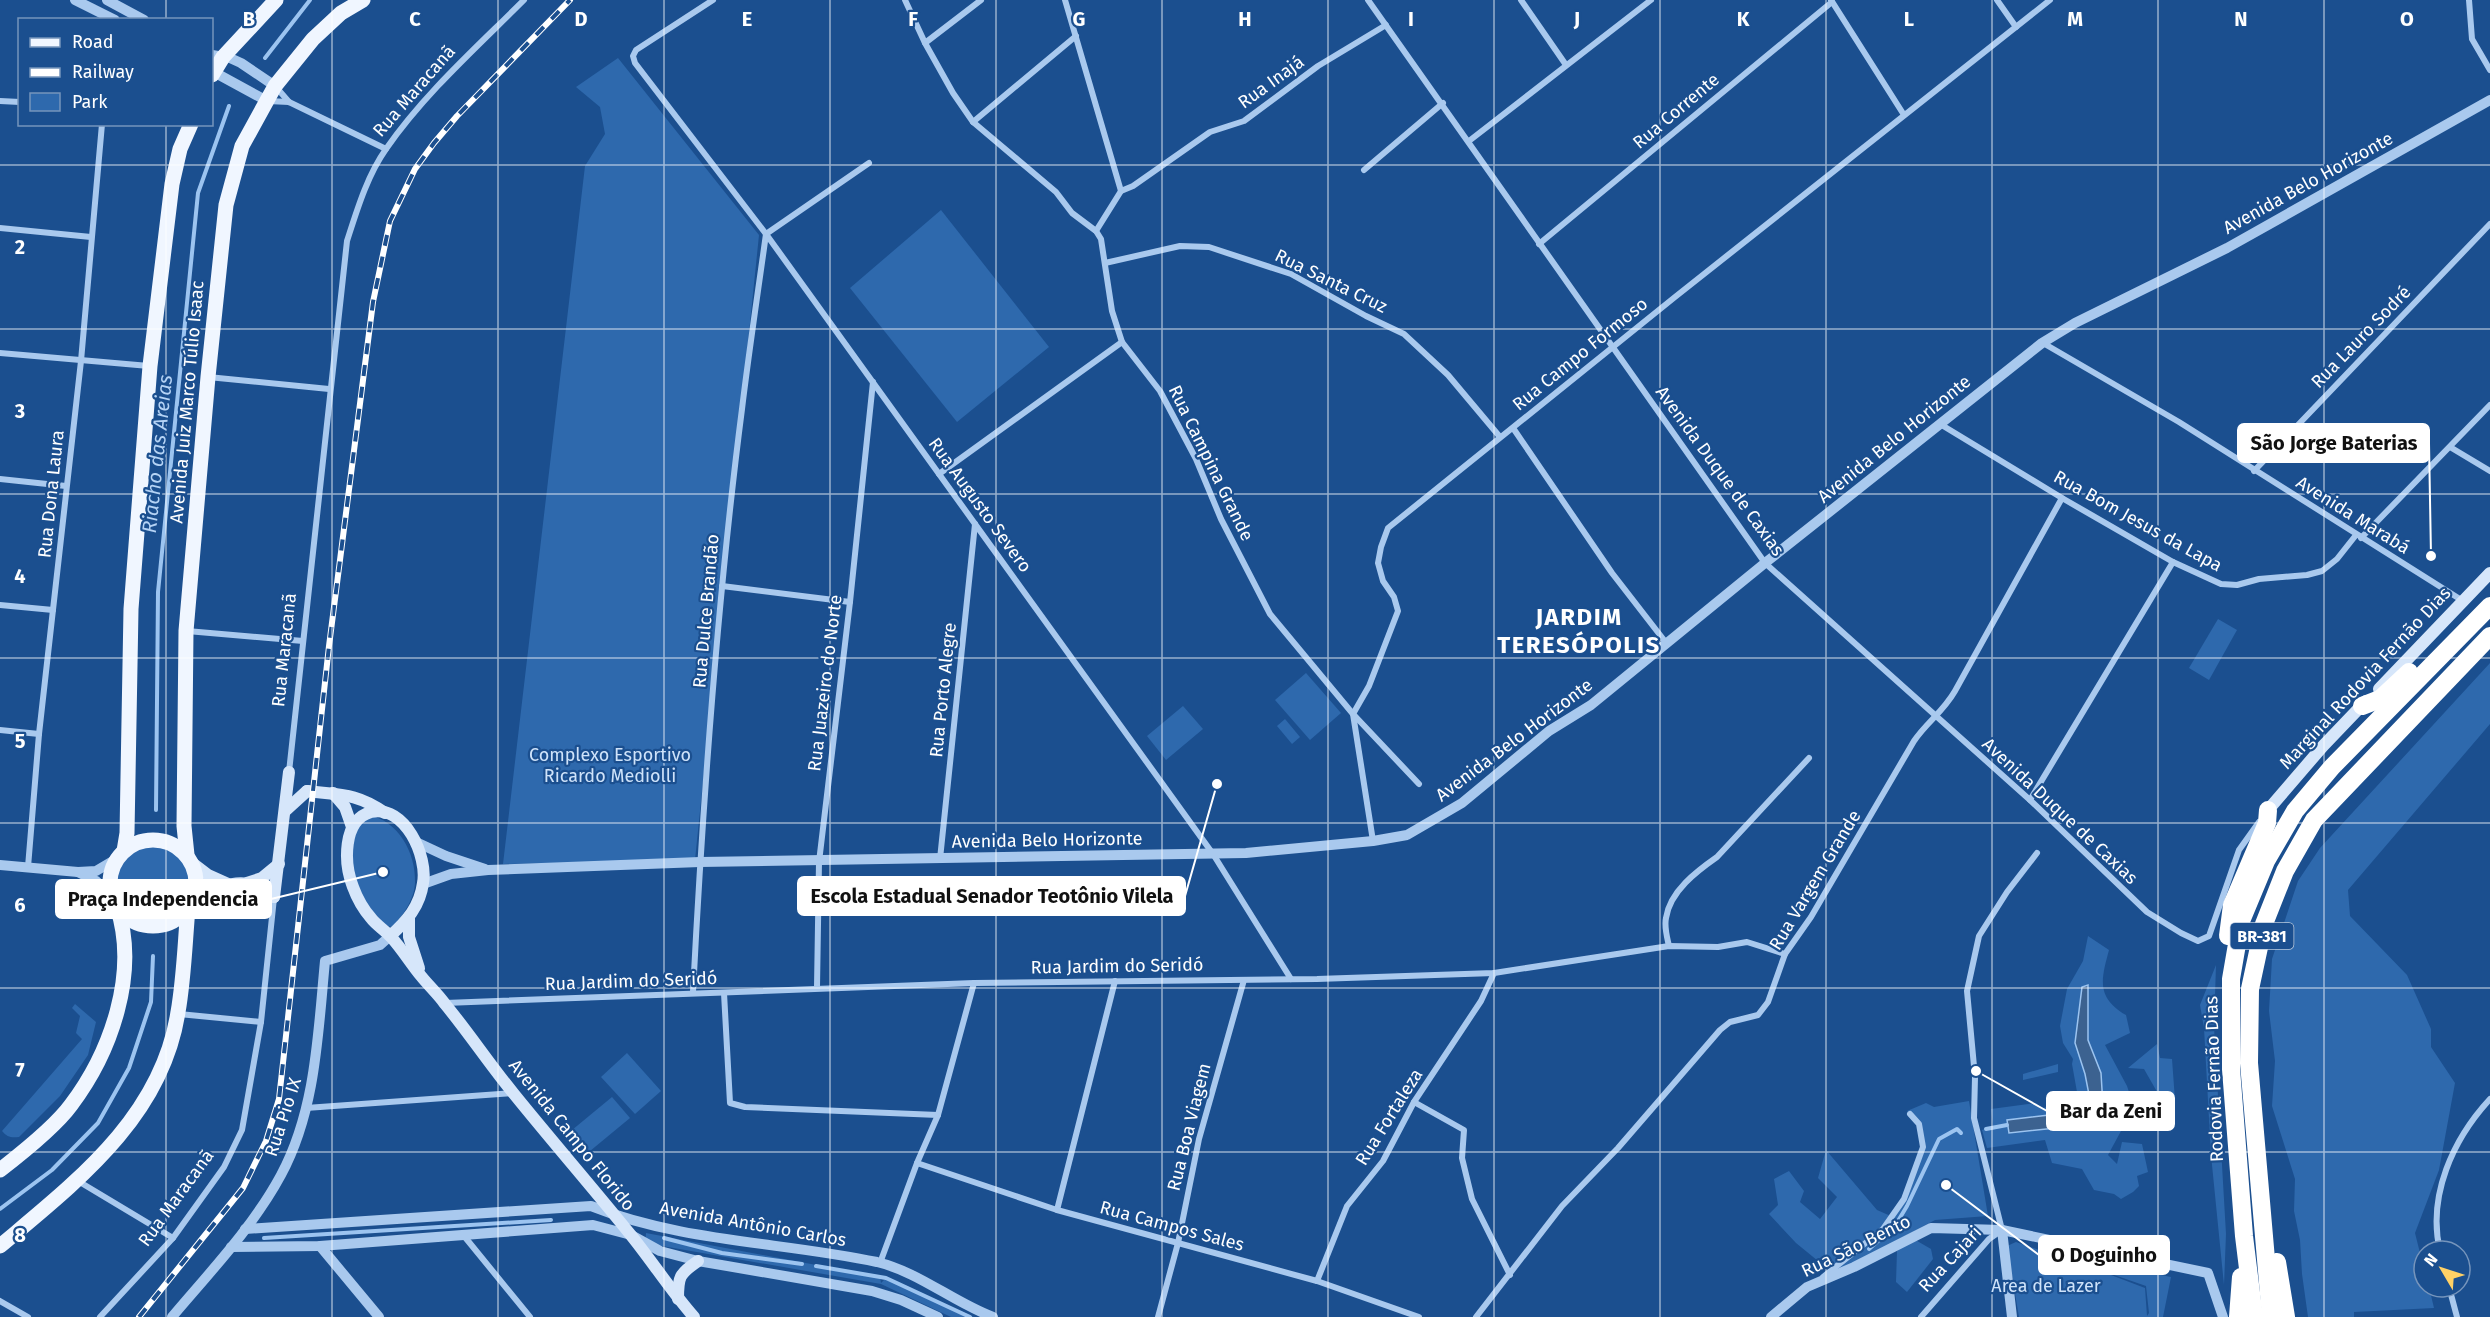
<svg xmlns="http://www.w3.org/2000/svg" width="2490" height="1317" font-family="'Fira Sans',sans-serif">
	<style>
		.green { fill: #2e69ad; fill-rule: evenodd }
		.water { fill: #3c6290; stroke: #9cc4f0; stroke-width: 1.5 }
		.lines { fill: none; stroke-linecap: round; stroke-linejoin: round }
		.stream { stroke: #9cc4f0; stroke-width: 4 }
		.minor { stroke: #a9c9ee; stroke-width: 6 }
		.tertiary { stroke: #a9c9ee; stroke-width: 10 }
		.secondary { stroke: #d6e6fa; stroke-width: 12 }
		.primary { stroke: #f0f6ff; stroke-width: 15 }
		.motorway { stroke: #fff; stroke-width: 18 }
		.rail-casing { stroke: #fff; stroke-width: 6 }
		.rail { stroke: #1b4f8f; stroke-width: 4; stroke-dasharray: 11; stroke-linecap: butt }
		.grid { fill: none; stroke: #fff; stroke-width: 1.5; stroke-opacity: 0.55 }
		.labels { text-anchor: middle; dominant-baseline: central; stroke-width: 4.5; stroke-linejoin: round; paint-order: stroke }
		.shield { fill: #1b4f8f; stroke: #bbcadd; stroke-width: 1.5 }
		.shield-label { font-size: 16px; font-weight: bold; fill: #fff }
		.street-label { font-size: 18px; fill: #fff; stroke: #1b4f8f }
		.park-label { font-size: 18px; fill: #cfe3fa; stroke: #1b4f8f }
		.water-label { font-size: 20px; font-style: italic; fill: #b5d3f5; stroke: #1b4f8f }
		.district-label { font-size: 24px; font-weight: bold; letter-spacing: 1.5px; fill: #fff; stroke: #1b4f8f }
		.grid-label { font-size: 20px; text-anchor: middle; font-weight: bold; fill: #fff; stroke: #1b4f8f; stroke-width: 4.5; stroke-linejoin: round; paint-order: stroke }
		.leader { fill: none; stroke: #fff; stroke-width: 2 }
		.callout-dot { fill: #fff; stroke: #1b4f8f; stroke-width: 2 }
		.callout { fill: #fff; stroke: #fff; stroke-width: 2 }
		.callout-label { font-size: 20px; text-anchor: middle; font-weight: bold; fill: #111 }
	</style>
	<rect width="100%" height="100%" fill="#1b4f8f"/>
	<!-- green -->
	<g class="green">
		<path d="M618,58L759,235L695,860L503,864L585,166L605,134L600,107L576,87Z"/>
		<path d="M941,210L1049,347L957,422L850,288Z"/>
		<path d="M2218,619L2237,630L2209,680L2189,668Z"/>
		<path d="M2490,663V724L2348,890L2350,916L2407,975L2431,1029V1047L2455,1083L2439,1170L2415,1233L2424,1269V1287H2429L2434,1308L2354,1312V1317H2308L2302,1274L2300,1240L2294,1211L2295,1179L2272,1106L2275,1061L2269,1011L2272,959L2298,881L2320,848Z"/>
		<path d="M1306,673L1341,713L1310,740L1275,700Z"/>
		<path d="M1183,706L1203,729L1166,760L1147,736Z"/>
		<path d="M1285,719L1300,737L1292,744L1277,726Z"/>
		<path d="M368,815C398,820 416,853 415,882C415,898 403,916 392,927C361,920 342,858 356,830C359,825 364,820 368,815Z"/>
		<circle cx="153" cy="881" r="36"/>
		<path d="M2088,936L2109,950C2101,980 2096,997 2126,1015L2130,1033L2105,1045L2127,1086L2134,1107L2108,1155L2117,1164L2122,1142L2142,1144L2148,1172L2137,1176L2139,1186L2133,1192L2121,1199L2114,1194L2094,1190L2082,1169L2052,1163L2045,1140L1987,1148L1982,1130L1993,1126L1991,1109L2036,1103L2042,1109L2077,1092L2072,1064L2073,1059L2063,1043L2060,1026L2067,989L2083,961Z"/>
		<path d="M2216,965L2214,1027L2226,1234L2224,1285L2211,1155L2204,1028L2200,1005Z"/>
		<path d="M75,1004L96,1022L88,1055L60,1096L19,1137C11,1138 7,1137 2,1131L82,1039L76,1033L80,1016L72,1008Z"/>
		<path d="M2157,1044L2160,1058L2172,1059L2175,1100L2164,1104L2144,1069L2128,1068Z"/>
		<path d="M627,1053L661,1091L635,1114L601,1077Z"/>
		<path d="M2058,1064V1072L2023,1080V1074Z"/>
		<path d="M612,1097L630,1118L584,1156L566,1135Z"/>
		<path d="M1969,1101L1988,1216L1935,1220L1834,1274L1796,1243L1769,1214L1778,1205L1774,1179L1789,1171L1804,1191L1800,1202L1820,1219L1837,1197L1818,1178L1826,1150L1877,1210L1893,1217C1903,1195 1926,1158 1922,1134C1920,1124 1913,1118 1907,1111L1926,1103L1934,1107Z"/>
		<path d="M646,1233L880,1277L881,1283L886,1278L974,1317H951L881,1284L645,1243Z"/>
		<path d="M1912,1238L1931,1249L1933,1259L1907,1292L1896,1282L1897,1251Z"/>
		<path d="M2016,1242L2045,1252L2171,1277L2163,1317H2019L2007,1246ZM2077,1262L2146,1286L2149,1313L2147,1316L2145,1288Z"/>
	</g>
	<!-- water -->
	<path class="water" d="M2088,985V1040L2101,1073L2104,1123L2009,1133L2007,1120L2092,1110L2085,1074L2075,1043L2082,987Z"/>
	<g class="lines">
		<!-- stream -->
		<g class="stream">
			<path d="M265,58L310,0"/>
			<path d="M156,810L158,592L198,193L229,106"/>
			<path d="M1986,1129L2007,1125"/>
			<path d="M0,1209L52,1170L98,1123L129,1068L151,1002L153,956"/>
			<path d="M264,1238L551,1220"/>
			<path d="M664,1238L722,1253L802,1264"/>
			<path d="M1869,1249L1895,1226L1907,1206L1939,1139L1957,1129L1961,1133"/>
			<path d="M816,1266L886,1278L970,1317"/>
		</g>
		<!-- minor -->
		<g class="minor">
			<path d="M713,0L636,50L633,56L635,63L766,234L1213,854L1291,979"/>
			<path d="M905,0L925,43L953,93L973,122L1056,192L1072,213L1096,231L1101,239L1112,311L1122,342L1160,391L1196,459L1221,519L1270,614L1353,714L1419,784"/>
			<path d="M1065,0L1121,191"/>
			<path d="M1368,0L1765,563L2030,800L2147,912L2181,933L2198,941L2209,936L2239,850L2259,822"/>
			<path d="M1521,0L1566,65"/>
			<path d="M1831,0L1904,115"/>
			<path d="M1997,0L2016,27"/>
			<path d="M2469,0L2472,39L2490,70"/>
			<path d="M925,43L981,0"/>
			<path d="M276,87L289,102"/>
			<path d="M0,101L20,102"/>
			<path d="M268,101L289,102L386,149"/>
			<path d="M973,122L1076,36"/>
			<path d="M1469,141L1651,0"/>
			<path d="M1364,170L1443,103"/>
			<path d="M0,228L91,237"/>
			<path d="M1096,231L1121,191L1133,186L1210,132L1244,121L1318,66L1386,25"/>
			<path d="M1539,244L1832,2"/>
			<path d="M1105,263L1180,246L1209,247L1291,274L1366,316L1404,334L1448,375L1500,437"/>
			<path d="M2043,343L2179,422L2463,601"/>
			<path d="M0,353L149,366"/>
			<path d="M208,377L329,389"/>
			<path d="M1940,424L2062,498L2173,562L2221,584L2237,585L2259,579L2307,575L2322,571L2337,559L2356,535"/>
			<path d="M1513,428L1612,573L1667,644"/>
			<path d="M2450,447L2490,471"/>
			<path d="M2254,471L2490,224"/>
			<path d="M939,474L1122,342"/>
			<path d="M0,479L66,486"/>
			<path d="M2361,538L2490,405"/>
			<path d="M722,586L850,602"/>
			<path d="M0,605L53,610"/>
			<path d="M187,631L303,641"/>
			<path d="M0,730L39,734"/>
			<path d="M289,772L347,241C357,210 367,176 386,149C425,93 477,47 524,0"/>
			<path d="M2030,800L2173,562"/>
			<path d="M1373,841L1353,714L1369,686L1398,611L1394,597L1383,581L1378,563L1381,547L1388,528L1675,297L2050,0"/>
			<path d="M940,859L975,524"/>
			<path d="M28,867L39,734L81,361L102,124"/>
			<path d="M1669,946C1667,937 1664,927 1666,918C1670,891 1697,871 1717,857L1809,758"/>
			<path d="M817,987L819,862L850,602L873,382"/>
			<path d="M693,992C703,798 717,602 742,409C749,351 758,292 766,234L869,163"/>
			<path d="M724,993L730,1103L745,1107L938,1115"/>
			<path d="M445,1003L974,983L1317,979L1494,973L1669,946L1718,947L1747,942L1785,954"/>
			<path d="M179,1014L261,1022"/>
			<path d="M1414,1102L1464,1130L1462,1158L1472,1199L1510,1275"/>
			<path d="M306,1108L512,1093"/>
			<path d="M917,1163L1057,1210L1317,1281L1419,1317"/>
			<path d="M78,1181L173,1238"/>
			<path d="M1057,1210L1115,981"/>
			<path d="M464,1236L530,1317"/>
			<path d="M2440,1251C2427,1196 2453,1139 2490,1099"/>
			<path d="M880,1263L917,1163L938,1115L974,983"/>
			<path d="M1823,1277L1883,1229L1904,1199L1923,1147L1919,1124L1910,1114"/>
			<path d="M1317,1281L1347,1206L1383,1161L1414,1102L1481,1001L1494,973"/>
			<path d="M2449,1287L2457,1317"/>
			<path d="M0,1301L28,1317"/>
			<path d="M100,1317L173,1238L224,1167L242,1130L261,1022L274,898"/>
			<path d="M1158,1317L1178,1243L1199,1139L1244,980"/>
			<path d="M1476,1317L1562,1206L1618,1148L1720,1030L1730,1022L1758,1015L1768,1002L1785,954L1811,917L1914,741C1927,722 1943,712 1955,691L2062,498"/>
			<path d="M1921,1317L1989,1239L2002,1230L1974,1118L1975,1077L1967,991L1979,936L2007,892L2037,853"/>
		</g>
		<!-- tertiary -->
		<g class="tertiary">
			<path d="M75,0L115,20"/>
			<path d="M107,0L144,20"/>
			<path d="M212,55L230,58L241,63L275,86"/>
			<path d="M212,71L267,101"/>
			<path d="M416,842L446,856L485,869"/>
			<path d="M0,865L78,872L96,871L118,858"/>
			<path d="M78,872L96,881L111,895"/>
			<path d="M423,884L451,874L488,870L700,862L1246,853L1373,841L1407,835L1462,803L1549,731L1591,705L1765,563L2042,343L2075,323L2227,248L2490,100"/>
			<path d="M245,1229L591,1206C681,1242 783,1242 877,1262C919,1272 953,1302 993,1317"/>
			<path d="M2002,1230L2012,1317"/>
			<path d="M320,1246L379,1317"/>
			<path d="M231,1247L320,1246L593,1225L631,1235L660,1251L698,1261L872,1291L901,1300L938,1317"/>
			<path d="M172,1317C210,1272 253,1227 281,1175C316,1110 318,1033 325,961L380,945L390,936"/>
			<path d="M1771,1317L1807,1287L1854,1267L1931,1228L2002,1230L2208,1273L2223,1317"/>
		</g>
		<!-- secondary -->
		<g class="secondary">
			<path d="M2379,689L2490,573"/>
			<path d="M307,791C340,795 357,793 385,813"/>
			<path d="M333,793L345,807L352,827"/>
			<path d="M2268,810L2323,746L2366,701"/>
			<path d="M285,811L307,791"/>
			<path d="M191,862L208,875L228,884"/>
			<path d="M247,883L262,878L279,864"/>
			<path d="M274,897L289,772"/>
			<path d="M190,905C217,885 246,872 274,897"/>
			<path d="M409,917V937L419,968"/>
			<path d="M390,936C407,921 420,906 423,883C428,857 405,804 371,812C342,820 344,864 353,887C357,898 364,910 371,918C376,925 385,930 391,937C402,949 411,964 421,976C429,986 438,994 445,1004C469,1033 490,1065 514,1094C552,1141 592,1187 630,1234C652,1261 671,1291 694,1317"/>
			<path d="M678,1299C678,1277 679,1274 698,1261"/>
		</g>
		<!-- primary -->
		<g class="primary">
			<path d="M212,75L223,57L276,0"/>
			<circle cx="153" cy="883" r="43"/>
			<path d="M124,851L127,833L131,609L150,366L172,184L180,149L191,124"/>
			<path d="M187,855L184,826L186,631L208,377L226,205L242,146L275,86L313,39L341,13L363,0"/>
			<path d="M0,1170C22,1153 55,1127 71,1105C111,1052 139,973 117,907"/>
			<path d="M0,1246C76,1182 162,1117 178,1012C184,978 185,942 188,908"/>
		</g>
		<!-- motorway -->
		<g class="motorway">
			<path d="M2362,706L2380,699L2409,672"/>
			<path d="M2228,936L2232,905L2267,823L2268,810"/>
			<path d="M2277,1262L2286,1317"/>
			<path d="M2238,1317L2241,1277"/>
			<path d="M2254,1317L2244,1236L2231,1069V979L2241,921L2266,861L2295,811L2332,767L2490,606"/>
			<path d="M2271,1317L2249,1063L2250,989L2264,924L2285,871L2314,820L2490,636"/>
		</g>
		<defs>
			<path id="rail" d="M139,1317L243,1188L266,1141L279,1099L329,646L373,302L390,221L415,169L434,143L457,116L570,0"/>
		</defs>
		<!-- rail casing -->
		<use href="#rail" class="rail-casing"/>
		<!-- rail -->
		<use href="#rail" class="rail"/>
	</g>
	<!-- grid -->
	<path class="grid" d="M166,0V20M332,0V1317M498,0V1317M664,0V1317M830,0V1317M996,0V1317M1162,0V1317M1328,0V1317M1494,0V1317M1660,0V1317M1826,0V1317M1992,0V1317M2158,0V1317M2324,0V1317M166,124V1317M0,165H2490M0,329H2490M0,494H2490M0,658H2490M0,823H2490M0,988H2490M0,1152H2490"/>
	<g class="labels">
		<!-- shield labels -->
		<rect class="shield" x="2230.5" y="923" width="63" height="26" rx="4.5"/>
		<g class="shield-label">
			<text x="2262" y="936">BR-381</text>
		</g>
		<!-- street labels -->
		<g class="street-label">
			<text transform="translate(1271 82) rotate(-36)">Rua Inajá</text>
			<text transform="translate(414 91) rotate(-49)">Rua Maracanã</text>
			<text transform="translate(1676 111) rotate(-40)">Rua Corrente</text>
			<text transform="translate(2308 183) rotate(-29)">Avenida Belo Horizonte</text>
			<text transform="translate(1331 281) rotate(26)">Rua Santa Cruz</text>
			<text transform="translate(2361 337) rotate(-46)">Rua Lauro Sodré</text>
			<text transform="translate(1580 354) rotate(-39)">Rua Campo Formoso</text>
			<text transform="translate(187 402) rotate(-85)">Avenida Juiz Marco Túlio Isaac</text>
			<text transform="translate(1894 439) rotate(-39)">Avenida Belo Horizonte</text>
			<text transform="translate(1211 463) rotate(64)">Rua Campina Grande</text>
			<text transform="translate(1720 471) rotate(54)">Avenida Duque de Caxias</text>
			<text transform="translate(51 494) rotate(-84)">Rua Dona Laura</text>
			<text transform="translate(980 505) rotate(54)">Rua Augusto Severo</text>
			<text transform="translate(2353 515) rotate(32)">Avenida Marabá</text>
			<text transform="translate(2138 521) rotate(29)">Rua Bom Jesus da Lapa</text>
			<text transform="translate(706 611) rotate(-85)">Rua Dulce Brandão</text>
			<text transform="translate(284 650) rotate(-84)">Rua Maracanã</text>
			<text transform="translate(2365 678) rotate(-47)">Marginal Rodovia Fernão Dias</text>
			<text transform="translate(825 683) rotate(-83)">Rua Juazeiro do Norte</text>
			<text transform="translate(943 690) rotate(-84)">Rua Porto Alegre</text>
			<text transform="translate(1514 740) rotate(-37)">Avenida Belo Horizonte</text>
			<text transform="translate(2060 811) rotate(43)">Avenida Duque de Caxias</text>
			<text transform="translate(1047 840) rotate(-1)">Avenida Belo Horizonte</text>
			<text transform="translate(1815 880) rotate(-59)">Rua Vargem Grande</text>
			<text transform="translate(1117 966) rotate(-1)">Rua Jardim do Seridó</text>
			<text transform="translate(631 981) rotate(-2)">Rua Jardim do Seridó</text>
			<text transform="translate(2214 1079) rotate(-92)">Rodovia Fernão Dias</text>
			<text transform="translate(283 1117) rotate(-72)">Rua Pio IX</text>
			<text transform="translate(1389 1117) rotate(-58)">Rua Fortaleza</text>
			<text transform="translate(1189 1127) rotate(-76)">Rua Boa Viagem</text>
			<text transform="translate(572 1135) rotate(51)">Avenida Campo Florido</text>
			<text transform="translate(176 1198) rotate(-54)">Rua Maracanã</text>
			<text transform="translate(753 1224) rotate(10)">Avenida Antônio Carlos</text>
			<text transform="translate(1172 1226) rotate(15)">Rua Campos Sales</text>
			<text transform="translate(1856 1246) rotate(-26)">Rua São Bento</text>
			<text transform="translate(1950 1259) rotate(-47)">Rua Cajari</text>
		</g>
		<!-- park labels -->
		<g class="park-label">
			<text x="610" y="755">Complexo Esportivo<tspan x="610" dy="21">Ricardo Mediolli</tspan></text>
			<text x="2046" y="1286">Area de Lazer</text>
		</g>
		<!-- water labels -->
		<g class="water-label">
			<text transform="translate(157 454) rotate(-84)">Riacho das Areias</text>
		</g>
		<!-- district labels -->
		<g class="district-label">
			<text x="1579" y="617">JARDIM<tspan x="1579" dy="28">TERESÓPOLIS</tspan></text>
		</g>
	</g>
	<g class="grid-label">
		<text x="249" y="26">B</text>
		<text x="415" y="26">C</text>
		<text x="581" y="26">D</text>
		<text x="747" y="26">E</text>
		<text x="913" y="26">F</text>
		<text x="1079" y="26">G</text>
		<text x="1245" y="26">H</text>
		<text x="1411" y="26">I</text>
		<text x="1577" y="26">J</text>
		<text x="1743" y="26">K</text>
		<text x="1909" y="26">L</text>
		<text x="2075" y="26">M</text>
		<text x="2241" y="26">N</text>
		<text x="2407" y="26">O</text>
		<text x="20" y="254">2</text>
		<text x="20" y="418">3</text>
		<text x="20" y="583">4</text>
		<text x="20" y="748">5</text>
		<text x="20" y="912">6</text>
		<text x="20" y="1077">7</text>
		<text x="20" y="1242">8</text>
	</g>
	<!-- callouts -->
	<path class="leader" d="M2431 556L2429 443M1217 784L1185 896M383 872L271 899M1976 1071L2047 1111M1946 1185L2039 1255"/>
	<g class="callout-dot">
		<circle cx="2431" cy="556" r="6"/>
		<circle cx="1217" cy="784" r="6"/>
		<circle cx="383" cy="872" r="6"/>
		<circle cx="1976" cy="1071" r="6"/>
		<circle cx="1946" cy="1185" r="6"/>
	</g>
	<g class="callout">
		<rect x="2238" y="424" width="191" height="38" rx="6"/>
		<rect x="798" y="877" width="387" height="38" rx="6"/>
		<rect x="56" y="880" width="215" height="38" rx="6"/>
		<rect x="2047" y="1092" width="127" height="38" rx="6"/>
		<rect x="2039" y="1236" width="130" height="38" rx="6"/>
	</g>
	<g class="callout-label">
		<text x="2334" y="450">São Jorge Baterias</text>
		<text x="992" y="903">Escola Estadual Senador Teotônio Vilela</text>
		<text x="163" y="906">Praça Independencia</text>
		<text x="2111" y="1118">Bar da Zeni</text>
		<text x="2104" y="1262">O Doguinho</text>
	</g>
	<!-- legend -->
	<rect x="18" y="18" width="195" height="108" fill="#1b4f8f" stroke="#7695bc" stroke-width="1.5"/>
	<rect x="30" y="38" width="30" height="9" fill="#f0f6ff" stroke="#7695bc" stroke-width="1.5"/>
	<text x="72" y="48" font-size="18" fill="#ffffff">Road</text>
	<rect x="30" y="68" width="30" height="9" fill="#ffffff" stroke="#7695bc" stroke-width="1.5"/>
	<text x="72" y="78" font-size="18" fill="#ffffff">Railway</text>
	<rect x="30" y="93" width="30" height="18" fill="#2e69ad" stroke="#7695bc" stroke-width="1.5"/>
	<text x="72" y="108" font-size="18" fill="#ffffff">Park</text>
	<!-- north arrow -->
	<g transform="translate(2442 1269) rotate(309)"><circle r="28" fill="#1b4f8f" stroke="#7695bc" stroke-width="1.5"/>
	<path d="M0-4.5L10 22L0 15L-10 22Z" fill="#ffd166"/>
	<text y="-9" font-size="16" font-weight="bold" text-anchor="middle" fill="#ffffff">N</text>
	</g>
</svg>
